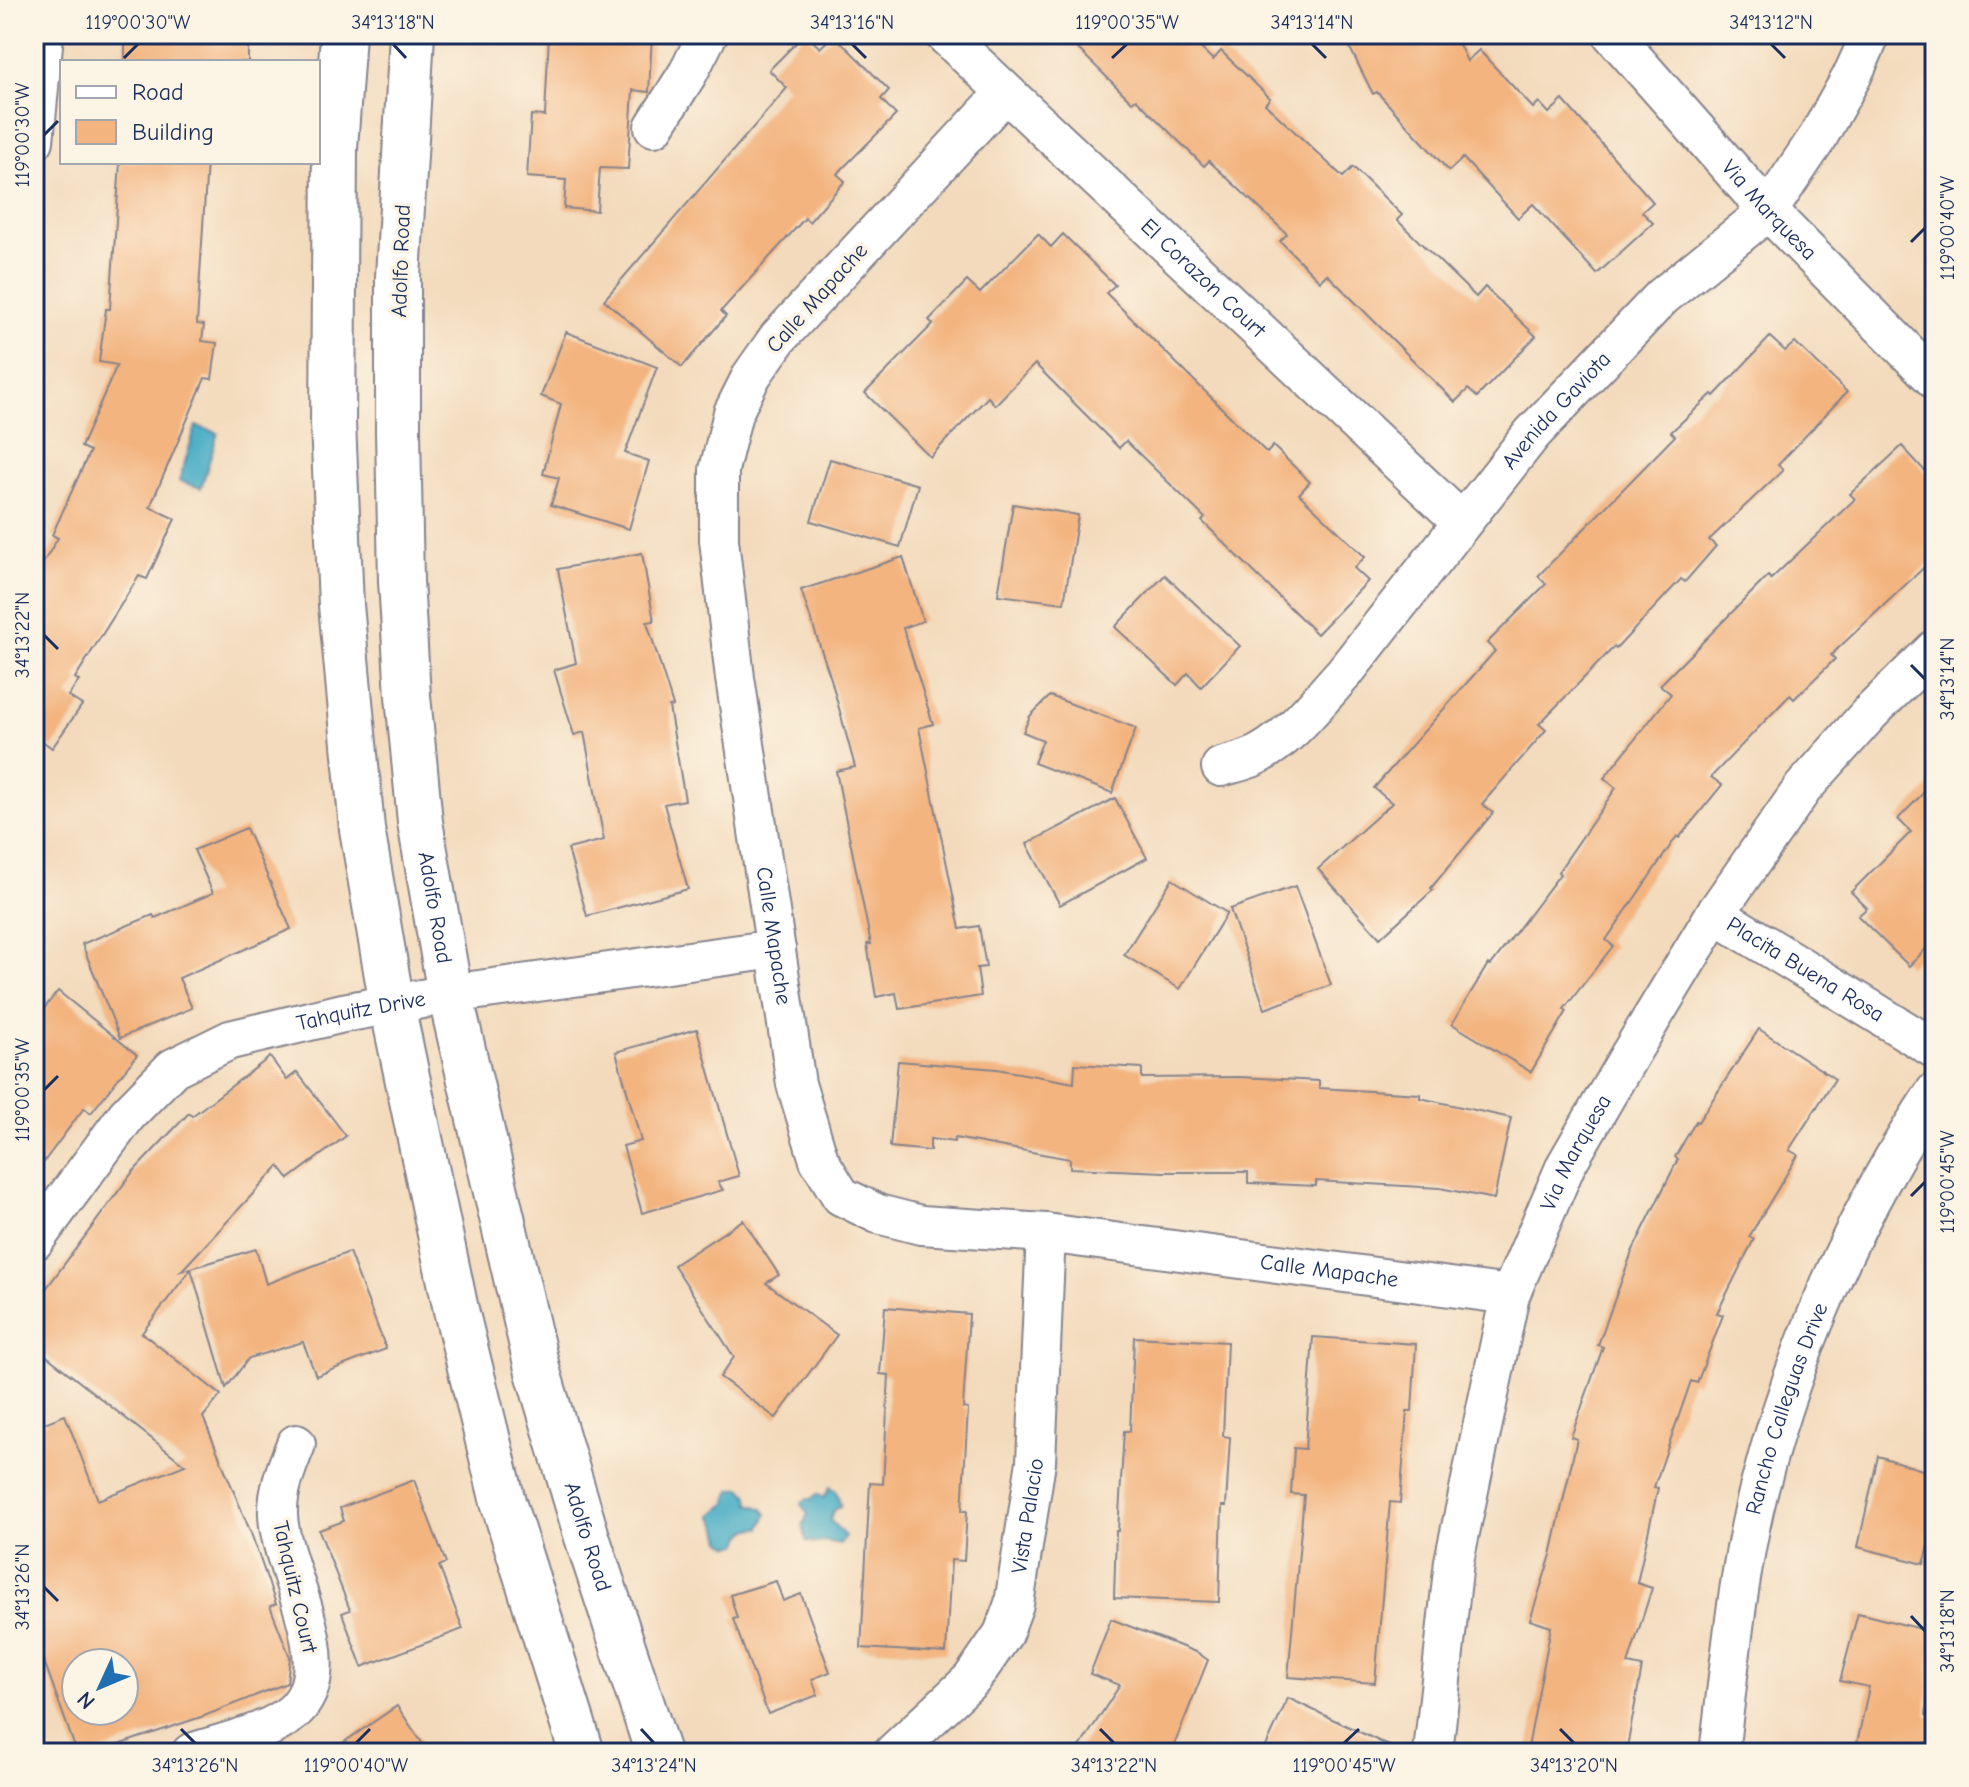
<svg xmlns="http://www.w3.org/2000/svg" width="1969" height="1787" font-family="'Comic Neue',sans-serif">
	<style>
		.water { fill: #45abc4; stroke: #306d91; stroke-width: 2 }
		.building { fill: #f3b47f; fill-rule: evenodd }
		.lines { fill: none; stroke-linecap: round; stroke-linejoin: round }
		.street-casing { stroke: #87848d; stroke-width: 42 }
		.secondary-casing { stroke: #87848d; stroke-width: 48 }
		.street { stroke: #fff; stroke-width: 38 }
		.secondary { stroke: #fff; stroke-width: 44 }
		.ticks { fill: none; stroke: #1b2f5e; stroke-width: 3 }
		.labels { text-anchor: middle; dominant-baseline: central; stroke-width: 7; stroke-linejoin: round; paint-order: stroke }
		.street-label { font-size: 22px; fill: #1b2f5e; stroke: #fcf5e5 }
		.neatline { fill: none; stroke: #1b2f5e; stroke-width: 3 }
		.ticks-label { font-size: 20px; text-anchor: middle; fill: #1b2f5e }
	</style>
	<rect width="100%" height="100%" fill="#fcf5e5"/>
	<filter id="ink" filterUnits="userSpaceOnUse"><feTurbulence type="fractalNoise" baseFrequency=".0125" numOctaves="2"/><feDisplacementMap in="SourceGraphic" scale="16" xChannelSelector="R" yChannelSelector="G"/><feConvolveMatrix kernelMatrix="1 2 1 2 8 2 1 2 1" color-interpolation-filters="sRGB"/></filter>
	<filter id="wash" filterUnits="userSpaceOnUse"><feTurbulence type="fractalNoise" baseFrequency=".006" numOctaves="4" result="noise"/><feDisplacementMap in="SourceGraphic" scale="32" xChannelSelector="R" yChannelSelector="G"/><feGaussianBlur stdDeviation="1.8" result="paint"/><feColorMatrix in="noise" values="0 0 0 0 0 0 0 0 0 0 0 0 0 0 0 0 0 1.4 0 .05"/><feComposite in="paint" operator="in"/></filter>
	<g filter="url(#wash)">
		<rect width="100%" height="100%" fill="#f3dabc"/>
		<!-- water -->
		<g class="water">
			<path d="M196,426L218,433L201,488L179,481Z"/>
			<path d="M830,1487L836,1491L841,1506L833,1511L830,1520L845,1536L840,1544L825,1541L816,1543L806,1541L803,1525L808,1514L801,1504L807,1498L811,1499L817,1494L824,1498Z"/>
			<path d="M742,1488L749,1496L750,1504L762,1508L767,1514L761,1528C748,1528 744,1531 740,1544L731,1546L722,1541L719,1528L712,1515L727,1503L731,1490Z"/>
		</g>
		<g id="blocks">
			<!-- building -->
			<g class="building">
				<rect x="125" y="34" width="123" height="28"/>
				<path d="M549,34H652L649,92L633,90L628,169L600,168L597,211L564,208L566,180L527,177L531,115L545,116Z"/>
				<path d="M805,34L820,48L834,35L889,90L881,99L896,115L837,174L845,181L809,222L805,218L721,311L726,316L682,367L604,300L787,88L769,70Z"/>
				<path d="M1063,34H1186L1213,60L1221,51L1270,98L1265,104L1343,177L1353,167L1402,215L1397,220L1476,297L1485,287L1536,336L1477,397L1468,389L1455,402L1327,274L1320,281L1280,241L1287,234L1209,161L1204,166L1136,99L1132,102Z"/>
				<path d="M1343,34H1454L1467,61L1479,50L1533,108L1539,102L1549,113L1563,100L1653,202L1642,212L1653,223L1597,274L1533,204L1518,218L1463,158L1449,171L1377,92L1373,94Z"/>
				<path d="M120,162H207L197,324L204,325L202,341L217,343L212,379L205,378L150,507L175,519L147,579L139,576L75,678L79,681L68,696L82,705L52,748L34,735V578L58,538L52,535L90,451L81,447L117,365L99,362L106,309H110Z"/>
				<path d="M1038,234L1051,247L1063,234L1115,285L1106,293L1267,453L1273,446L1310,482L1299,494L1365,557L1354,568L1368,581L1317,634L1202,521L1205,518L1126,441L1119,448L1035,364L995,405L988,397L930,457L865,393L933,324L929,320L967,281L980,293Z"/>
				<path d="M566,332L657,367L625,453L649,461L629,529L551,505L559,478L543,474L561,404L541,396Z"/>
				<path d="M1770,337L1785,351L1795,342L1847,392L1778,465L1783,470L1709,540L1716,546L1685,582L1681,579L1616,649L1614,647L1539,724L1546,730L1482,804L1493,813L1431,888L1433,890L1380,938L1318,869L1392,803L1374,788L1495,651L1487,643L1546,584L1538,576L1675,436L1671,432L1712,394L1714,396Z"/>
				<path d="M1902,446L1935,482V557L1831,655L1835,659L1794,699L1790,695L1711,777L1722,785L1679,838L1677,836L1606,940L1613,946L1564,1009L1567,1011L1531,1072L1452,1024L1488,964L1491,965L1560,874L1558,872L1616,788L1604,778L1671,694L1660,685L1768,576L1771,579L1855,499L1850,494Z"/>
				<path d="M830,459L918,485L900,547L811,521Z"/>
				<path d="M1013,504L1078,515L1064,603L998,595Z"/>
				<path d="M642,553L654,621L647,622L673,706L669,707L685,800L664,804L688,889L587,916L568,849L604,840L584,732L574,735L554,670L576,663L558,569Z"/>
				<path d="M903,557L923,621L903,628L933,724L919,728L960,929L979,926L986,967L977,968L981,996L899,1009L896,993L876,997L867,944H871L836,771L855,767L831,679L801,590Z"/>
				<path d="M1165,575L1240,646L1201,687L1188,673L1177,685L1115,627Z"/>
				<path d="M1050,696L1136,728L1112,793L1034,763L1043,740L1023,732L1030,716Z"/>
				<path d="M1935,781V940L1909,966L1858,916L1867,908L1851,892L1911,832L1898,819Z"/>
				<path d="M1115,798L1147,858L1060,905L1027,844Z"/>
				<path d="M246,828L291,929L179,978L192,1008L120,1038L82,944L153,915L155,918L213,893L194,850Z"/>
				<path d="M1172,879L1227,913L1180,989L1124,955Z"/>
				<path d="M1295,886L1331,985L1265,1009L1230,909Z"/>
				<path d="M58,991L137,1055L91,1113L84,1108L34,1175V1021Z"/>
				<path d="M697,1029L739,1176L718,1182L723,1190L642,1213L623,1146L641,1141L616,1052Z"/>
				<path d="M1759,1029L1835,1079L1789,1150L1798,1155L1749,1237L1754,1239L1717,1313L1723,1315L1697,1383L1691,1381L1654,1487L1658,1488L1637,1583L1652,1588L1628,1664L1642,1667L1626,1753H1527L1551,1627L1530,1620L1551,1555L1577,1439L1571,1437L1603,1347L1598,1345L1632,1252L1678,1159L1675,1157L1696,1121L1698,1122Z"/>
				<path d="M270,1057L287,1080L297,1072L346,1136L289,1179L279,1166L181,1271L256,1249L266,1284L349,1252L386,1349L316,1376L303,1342L249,1358L226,1388L191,1269L142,1333L221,1395L203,1417L251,1533L276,1604L270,1606L290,1657L287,1683L204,1716L94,1753H77L34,1633V1427L65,1415L98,1500L185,1465L34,1346V1305L132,1173L189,1113L192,1116ZM76,1663H124V1711H76Z"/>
				<path d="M898,1061L997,1069L1074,1083L1075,1064L1142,1068V1078L1239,1077L1319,1081V1088L1420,1094V1098L1511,1118L1494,1199L1440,1188L1316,1181V1186L1248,1183V1172H1164L1070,1168V1159L955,1138L954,1142L930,1139V1151L890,1147Z"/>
				<path d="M743,1220L779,1275L766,1283L837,1335L776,1418L720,1377L734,1357L674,1265Z"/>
				<path d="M885,1307L969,1314L963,1408L968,1409L962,1511H967L964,1561L951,1560L946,1653L861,1648L870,1483L883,1484L889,1375L880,1374Z"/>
				<path d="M1134,1337L1227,1342L1223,1436L1230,1437L1226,1506H1222L1219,1602L1114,1598L1116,1531H1118L1124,1431H1130Z"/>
				<path d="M1313,1337L1416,1344L1412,1411H1407L1400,1503L1390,1502L1375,1683L1288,1677L1304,1495L1291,1494L1294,1448L1305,1449Z"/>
				<path d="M1878,1456L1935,1474V1525L1924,1564L1858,1547Z"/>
				<path d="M414,1480L446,1563L439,1566L463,1629L362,1667L342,1613L350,1610L319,1530L344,1521L340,1508Z"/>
				<path d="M776,1581L783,1601L801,1594L830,1672L812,1679L818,1695L768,1714L733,1619L737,1618L730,1595Z"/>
				<path d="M1858,1613L1933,1632L1926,1715L1935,1718V1753H1855L1869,1687L1840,1681Z"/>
				<path d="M1111,1619L1198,1653L1208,1660L1171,1753H1076L1120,1685L1090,1674Z"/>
				<path d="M1288,1698L1404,1753H1263Z"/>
				<path d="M397,1706L429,1753H328Z"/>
			</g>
		</g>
	</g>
	<g filter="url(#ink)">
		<use href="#blocks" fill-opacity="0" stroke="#87848d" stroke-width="2"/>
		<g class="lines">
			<defs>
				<g id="street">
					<path id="s1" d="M944,34L1461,521"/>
					<path id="s2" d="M1612,34L1768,211L1935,380"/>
					<path id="s3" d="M1005,93L778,338L752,375L733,413L719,470V540L735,678L796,1084L819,1160L841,1196L878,1214L921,1225L1046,1233L1510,1295"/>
					<path d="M654,127L688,73L708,34"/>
					<path d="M34,141L44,34"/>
					<path id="s4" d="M1221,767C1231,764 1241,762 1251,758C1288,742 1317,702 1344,673L1532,434L1662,297L1768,211L1818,137L1852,76L1871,34"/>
					<path id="s5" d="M1715,914L1935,1049"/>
					<path id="s6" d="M34,1241L127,1115L173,1068L230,1040L343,1013L450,994L776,949"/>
					<path d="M191,1753C221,1743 270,1733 293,1712C344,1667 280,1570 278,1515C277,1491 287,1466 296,1444"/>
					<path id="s7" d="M893,1753L972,1679L1003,1634L1014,1604L1036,1462L1046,1233"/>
					<path id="s8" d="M1433,1753L1454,1561L1510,1295L1566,1165L1629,1056L1715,914L1803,788L1870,713L1935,649"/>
					<path id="s9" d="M1719,1753C1730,1665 1737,1575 1759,1489C1795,1349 1855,1212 1935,1092"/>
				</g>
				<g id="secondary">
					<path d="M343,34L335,148L333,423L341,605L362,829L392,1005L456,1310L503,1502L582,1753"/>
					<path id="s10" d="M412,34L398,277V432L401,581L408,696L420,822L450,994L538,1372L587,1537L658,1753"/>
				</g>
			</defs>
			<!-- street casing -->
			<use href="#street" class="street-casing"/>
			<!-- secondary casing -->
			<use href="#secondary" class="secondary-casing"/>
			<!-- street -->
			<use href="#street" class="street"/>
			<!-- secondary -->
			<use href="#secondary" class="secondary"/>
		</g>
	</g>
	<!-- ticks -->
	<path class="ticks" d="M393,44L406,58M852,44L866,58M1312,44L1326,58M1771,44L1785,58M124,58L138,44M1112,58L1127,44M44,135L58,121M1911,242L1925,228M44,635L58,649M1911,665L1925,679M44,1090L58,1076M1911,1196L1925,1182M44,1587L58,1601M1911,1616L1925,1631M181,1729L195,1743M641,1729L654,1743M1100,1729L1114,1743M1560,1729L1574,1743M356,1743L370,1729M1344,1743L1359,1729"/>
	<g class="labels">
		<!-- street labels -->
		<g class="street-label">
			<text stroke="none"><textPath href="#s2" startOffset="236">Via Marquesa</textPath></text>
			<text transform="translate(401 261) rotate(-88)">Adolfo Road</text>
			<text stroke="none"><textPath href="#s1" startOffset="356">El Corazon Court</textPath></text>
			<text transform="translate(817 298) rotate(-48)">Calle Mapache</text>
			<text stroke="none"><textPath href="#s4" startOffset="496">Avenida Gaviota</textPath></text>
			<text stroke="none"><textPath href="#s10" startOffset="876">Adolfo Road</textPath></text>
			<text stroke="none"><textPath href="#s3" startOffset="950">Calle Mapache</textPath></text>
			<text stroke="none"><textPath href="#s5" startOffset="106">Placita Buena Rosa</textPath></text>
			<text stroke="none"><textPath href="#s6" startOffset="420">Tahquitz Drive</textPath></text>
			<text stroke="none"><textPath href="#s8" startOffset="622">Via Marquesa</textPath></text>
			<text stroke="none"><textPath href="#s3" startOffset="1718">Calle Mapache</textPath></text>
			<text stroke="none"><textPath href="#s9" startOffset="352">Rancho Calleguas Drive</textPath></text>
			<text stroke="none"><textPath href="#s7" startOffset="284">Vista Palacio</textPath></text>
			<text stroke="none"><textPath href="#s10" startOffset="1524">Adolfo Road</textPath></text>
			<text transform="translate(295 1587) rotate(77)">Tahquitz Court</text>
		</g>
	</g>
	<!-- margin -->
	<rect width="1969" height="1787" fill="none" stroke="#fcf5e5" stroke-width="88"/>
	<!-- legend -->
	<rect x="60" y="60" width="260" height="104" fill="#fcf5e5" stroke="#a2a6af" stroke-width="2"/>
	<rect x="76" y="86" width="40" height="12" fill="#ffffff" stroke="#a2a6af" stroke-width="2"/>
	<text x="132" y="100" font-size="24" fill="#1b2f5e">Road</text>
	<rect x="76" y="120" width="40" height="24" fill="#f3b47f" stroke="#a2a6af" stroke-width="2"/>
	<text x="132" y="140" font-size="24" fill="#1b2f5e">Building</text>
	<!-- north arrow -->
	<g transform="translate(100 1687) rotate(226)"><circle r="38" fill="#fcf5e5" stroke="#a2a6af" stroke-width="2"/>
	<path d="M0-6L14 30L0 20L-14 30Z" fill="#1f6fb2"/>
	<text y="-12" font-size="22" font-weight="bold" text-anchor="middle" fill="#1b2f5e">N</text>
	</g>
	<rect x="44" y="44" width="1881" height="1699" class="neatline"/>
	<g class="ticks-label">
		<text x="138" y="29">119°00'30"W</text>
		<text x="393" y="29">34°13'18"N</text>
		<text x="852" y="29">34°13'16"N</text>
		<text x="1127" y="29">119°00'35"W</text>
		<text x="1312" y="29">34°13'14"N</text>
		<text x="1771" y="29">34°13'12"N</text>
		<text transform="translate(22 135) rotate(-90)" y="7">119°00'30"W</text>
		<text transform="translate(1947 228) rotate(-90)" y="7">119°00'40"W</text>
		<text transform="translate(22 635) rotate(-90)" y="7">34°13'22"N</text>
		<text transform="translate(1947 679) rotate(-90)" y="7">34°13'14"N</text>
		<text transform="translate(22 1090) rotate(-90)" y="7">119°00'35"W</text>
		<text transform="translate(1947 1182) rotate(-90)" y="7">119°00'45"W</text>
		<text transform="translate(22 1587) rotate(-90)" y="7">34°13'26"N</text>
		<text transform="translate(1947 1631) rotate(-90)" y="7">34°13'18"N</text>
		<text x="195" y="1772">34°13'26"N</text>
		<text x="356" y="1772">119°00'40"W</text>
		<text x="654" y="1772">34°13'24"N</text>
		<text x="1114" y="1772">34°13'22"N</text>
		<text x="1344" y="1772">119°00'45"W</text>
		<text x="1574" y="1772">34°13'20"N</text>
	</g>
</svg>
